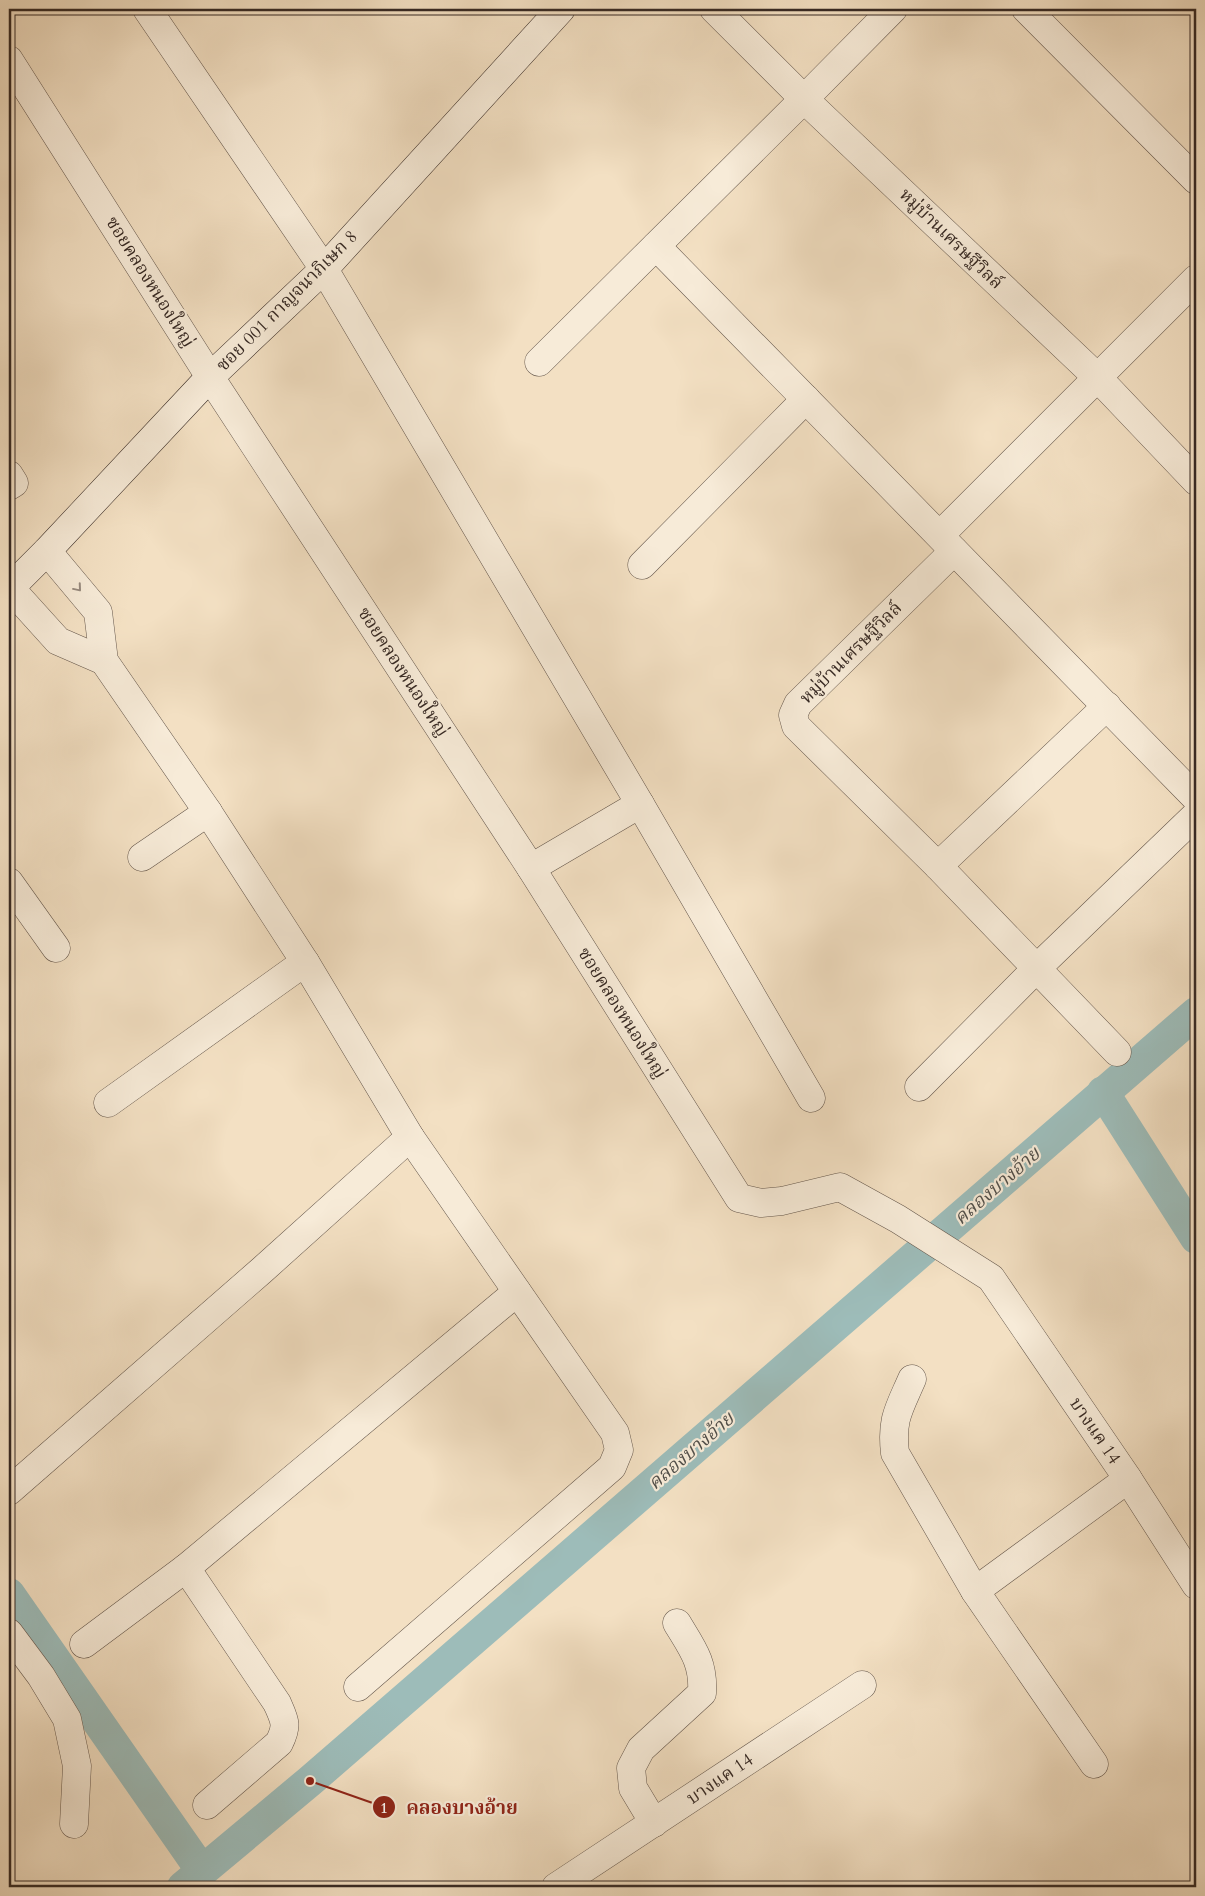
<svg xmlns="http://www.w3.org/2000/svg" width="1205" height="1896" font-family="Cardo,'Noto Serif Thai',serif">
	<style>
		.lines { fill: none; stroke-linecap: round; stroke-linejoin: round }
		.canal { stroke: #9dbcb9; stroke-width: 32 }
		.street-casing { stroke: #65574c; stroke-width: 29 }
		.secondary-casing { stroke: #362924; stroke-width: 29 }
		.street { stroke: #f7ebd8; stroke-width: 28 }
		.secondary { stroke: #f7ebd8; stroke-width: 28 }
		.oneway { stroke: #968a7e }
		.labels { text-anchor: middle; dominant-baseline: central; stroke-width: 4.5; stroke-linejoin: round; paint-order: stroke }
		.street-label { font-size: 18px; fill: #362924; stroke: #f7ebd8 }
		.water-label { font-size: 19px; font-style: italic; fill: #504e49; stroke: #f7ebd8 }
		.leader { fill: none; stroke: #8f2418; stroke-width: 2 }
		.callout-dot { fill: #8f2418; stroke: #f7ebd8; stroke-width: 2 }
		.mark-label { font-size: 15px; text-anchor: middle; font-weight: bold; fill: #fff }
		.callout-label { font-size: 19px; text-anchor: middle; font-weight: bold; fill: #8f2418; stroke: #f7ebd8; stroke-width: 4.5; stroke-linejoin: round; paint-order: stroke }
	</style>
	<rect width="100%" height="100%" fill="#f3e0c3"/>
	<filter id="stains"><feTurbulence type="fractalNoise" baseFrequency=".004" numOctaves="4"/><feColorMatrix values="0 0 0 0 .2 0 0 0 0 .09 0 0 0 0 .02 0 0 0 .5 -.17"/></filter>
	<radialGradient id="worn" r=".72"><stop offset=".6" stop-color="#630" stop-opacity="0"/><stop offset="1" stop-color="#630" stop-opacity=".3"/></radialGradient>
	<g class="lines">
		<!-- canal -->
		<g class="canal">
			<path d="M1103,1092L1196,1238"/>
			<path d="M9,1594L202,1871"/>
			<path d="M183,1887L310,1781L1196,1013"/>
		</g>
		<defs>
			<g id="street">
				<path d="M147,9L324,269L640,804L811,1098"/>
				<path d="M714,9L804,99L1098,378L1196,481"/>
				<path d="M1026,9L1196,180"/>
				<path d="M9,60L210,377L531,868L739,1198L761,1203L782,1201L840,1187L898,1219L991,1278L1128,1479L1196,1585"/>
				<path d="M656,246L1196,798"/>
				<path d="M539,362L804,99L893,9"/>
				<path d="M9,475L14,483L9,486"/>
				<path d="M940,535L1196,279"/>
				<path d="M47,551L98,612L104,661L208,812L305,962L410,1137L615,1433L619,1450L612,1467L358,1687"/>
				<path d="M954,551L798,704L793,715L796,726L938,866L1117,1052"/>
				<path d="M642,565L806,399"/>
				<path d="M10,588L58,641L104,661"/>
				<path d="M142,857L208,812"/>
				<path d="M938,866L1107,706"/>
				<path d="M531,868L640,804"/>
				<path d="M9,882L56,948"/>
				<path d="M919,1087L1037,968L1196,815"/>
				<path d="M108,1103L305,962"/>
				<path d="M912,1379C899,1409 891,1419 895,1453L975,1591L1094,1764"/>
				<path d="M9,1491L261,1271L410,1137"/>
				<path d="M975,1591L1128,1479"/>
				<path d="M9,1633L41,1676L67,1719L77,1766L74,1824"/>
				<path d="M84,1644L186,1568"/>
				<path d="M207,1805L279,1743C288,1725 285,1721 277,1703L186,1568L517,1292"/>
				<path d="M654,1823L633,1788L631,1768L641,1749L702,1693C704,1662 692,1648 677,1623"/>
				<path d="M556,1887L862,1685"/>
			</g>
			<path id="secondary" d="M9,589L47,551L210,377L324,269L561,9"/>
		</defs>
		<!-- street casing -->
		<use href="#street" class="street-casing"/>
		<!-- secondary casing -->
		<use href="#secondary" class="secondary-casing"/>
		<!-- street -->
		<use href="#street" class="street"/>
		<!-- secondary -->
		<use href="#secondary" class="secondary"/>
	</g>
	<!-- one-way arrows -->
	<defs><path id="oneway-chevron" d="M-2-3.5L2.5 0L-2 3.5" fill="none" stroke-width="1.6" stroke-linecap="round" stroke-linejoin="round" transform="scale(1.25)"/></defs>
	<use class="oneway" href="#oneway-chevron" transform="translate(78 588) rotate(50)"/>
	<g class="labels">
		<!-- street labels -->
		<g class="street-label">
			<text transform="translate(951 239) rotate(44)">หมู่บ้านเศรษฐีวิลล์</text>
			<text transform="translate(150 282) rotate(58)">ซอยคลองหนองใหญ่</text>
			<text transform="translate(287 301) rotate(-45)">ซอย 001 กาญจนาภิเษก 8</text>
			<text transform="translate(851 653) rotate(-45)">หมู่บ้านเศรษฐีวิลล์</text>
			<text transform="translate(403 672) rotate(57)">ซอยคลองหนองใหญ่</text>
			<text transform="translate(622 1013) rotate(58)">ซอยคลองหนองใหญ่</text>
			<text transform="translate(1095 1431) rotate(56)">บางแค 14</text>
			<text transform="translate(720 1779) rotate(-34)">บางแค 14</text>
		</g>
		<!-- water labels -->
		<g class="water-label">
			<text transform="translate(997 1186) rotate(-41)">คลองบางอ้าย</text>
			<text transform="translate(691 1451) rotate(-41)">คลองบางอ้าย</text>
		</g>
	</g>
	<!-- callouts -->
	<path class="leader" d="M310 1781L384 1807"/>
	<g class="callout-dot">
		<circle cx="310" cy="1781" r="5"/>
		<circle cx="384" cy="1807" r="12"/>
	</g>
	<g class="mark-label">
		<text x="384" y="1813">1</text>
	</g>
	<g class="callout-label">
		<text x="462" y="1814">คลองบางอ้าย</text>
	</g>
	<!-- margin -->
	<rect width="1205" height="1896" fill="none" stroke="#f3e0c3" stroke-width="30"/>
	<rect x="10" y="10" width="1185" height="1876" fill="none" stroke="#362924" stroke-width="2.5"/>
	<rect x="15" y="15" width="1175" height="1866" fill="none" stroke="#362924"/>
	<rect width="100%" height="100%" filter="url(#stains)"/>
	<rect width="100%" height="100%" fill="url(#worn)"/>
</svg>
